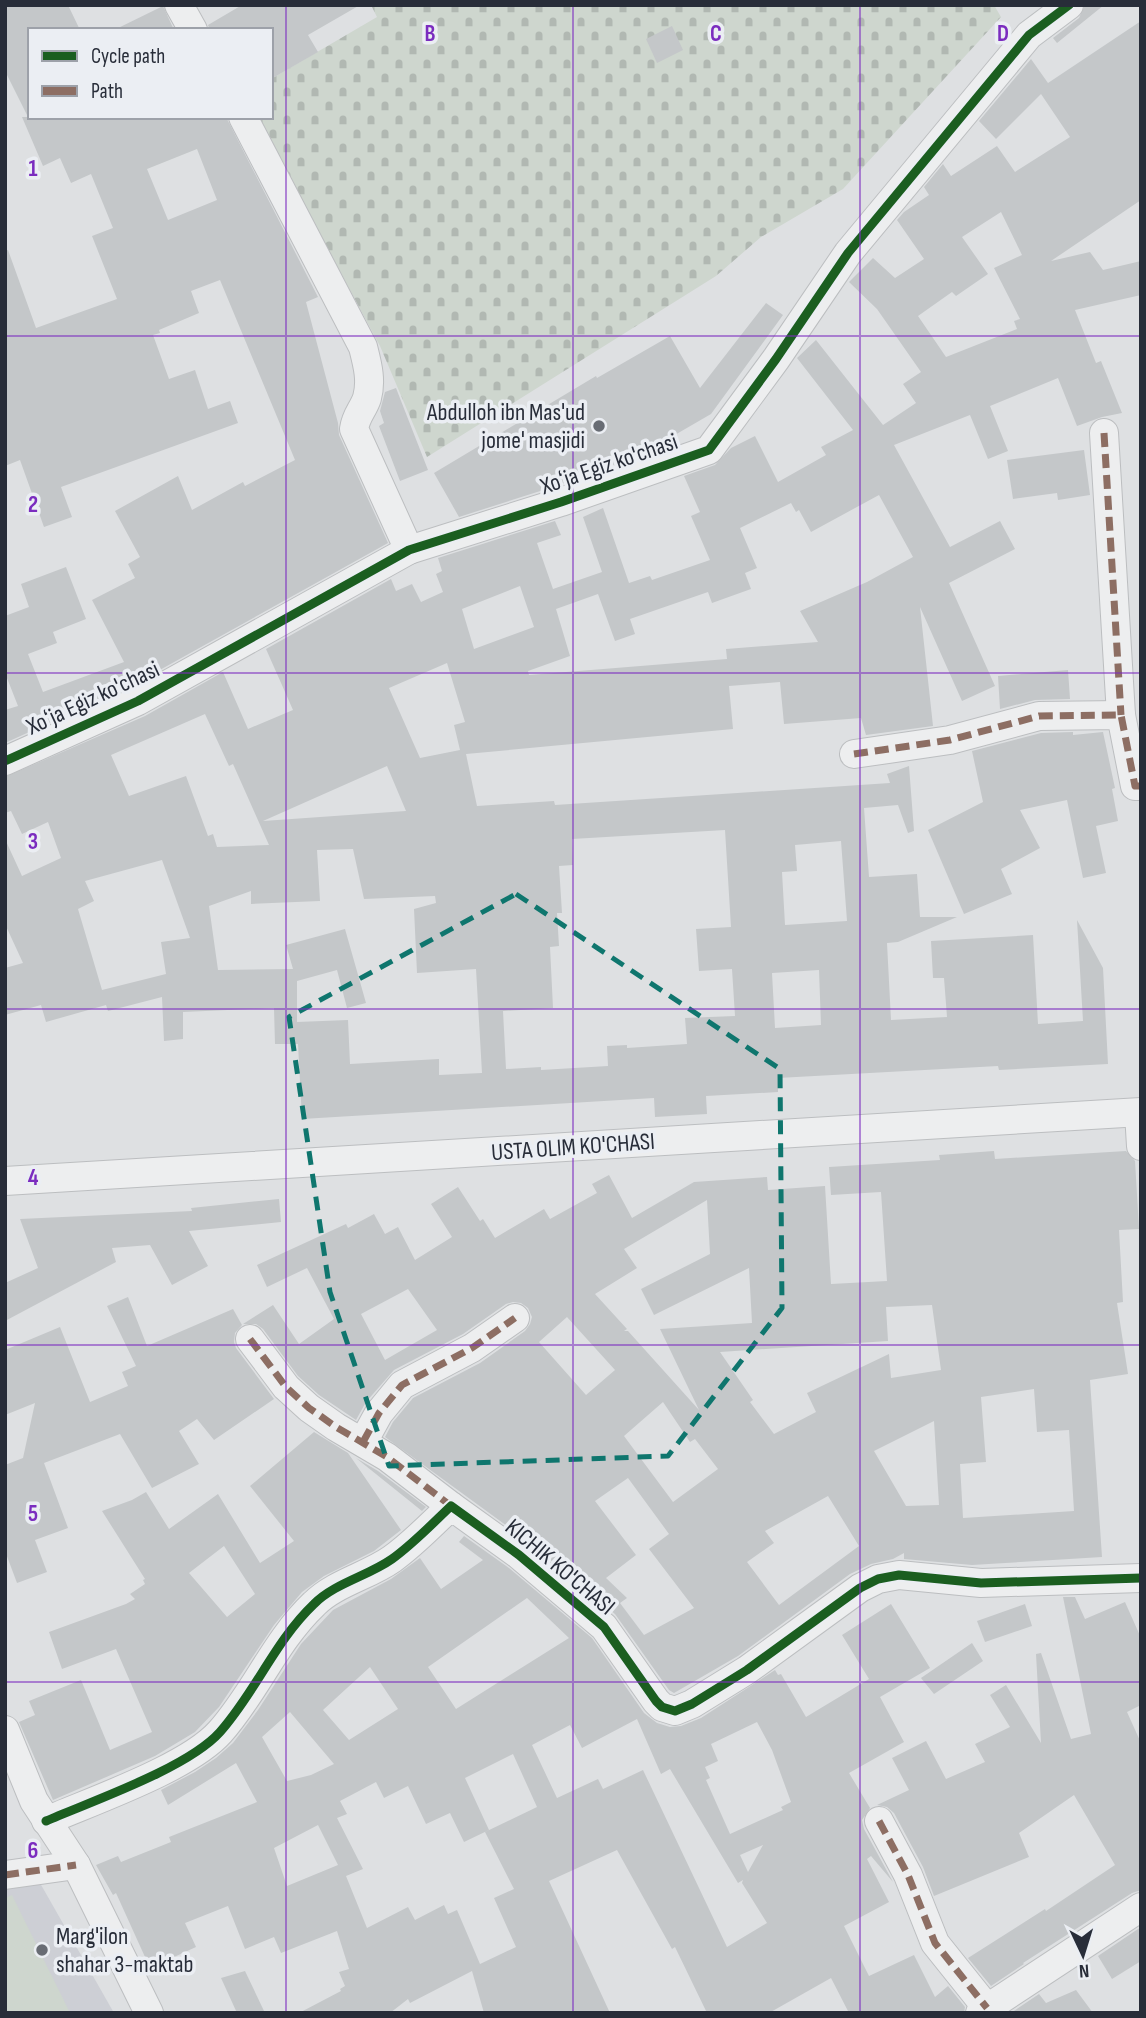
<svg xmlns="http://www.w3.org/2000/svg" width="1146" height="2018" font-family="'Sofia Sans Condensed',sans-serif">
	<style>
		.built { fill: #cdcfd5 }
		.grass { fill: #ced6ce }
		.cemetery { fill: url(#cemetery-stones) }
		.building { fill: #c4c7c9; fill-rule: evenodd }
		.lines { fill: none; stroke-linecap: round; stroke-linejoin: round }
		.minor-casing { stroke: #bcbec0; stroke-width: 30 }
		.minor { stroke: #edeeef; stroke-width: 28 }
		.quiet { stroke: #8d6e63; stroke-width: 7; stroke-dasharray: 14 7; stroke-linecap: butt }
		.cycleway-casing { stroke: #ebeef3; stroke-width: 13 }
		.cycleway { stroke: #1b5e20; stroke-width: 9 }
		.marked { fill: none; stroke: #0f766e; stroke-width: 5; stroke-dasharray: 14 9; stroke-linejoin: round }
		.grid { fill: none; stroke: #7b2cbf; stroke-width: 2; stroke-opacity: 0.55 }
		.poi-dot { fill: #686c74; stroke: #ebeef3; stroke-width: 2.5 }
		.labels { text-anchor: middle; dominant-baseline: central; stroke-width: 7; stroke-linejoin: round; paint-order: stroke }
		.poi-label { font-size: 24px; fill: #282d39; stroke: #ebeef3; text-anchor: end }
		.street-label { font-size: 24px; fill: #282d39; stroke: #ebeef3 }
		.grid-label { font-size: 23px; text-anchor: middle; font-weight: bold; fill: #7b2cbf; stroke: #ebeef3; stroke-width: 7; stroke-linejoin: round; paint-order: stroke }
	</style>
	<defs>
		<pattern id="cemetery-stones" width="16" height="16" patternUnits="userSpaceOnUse" patternTransform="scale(1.75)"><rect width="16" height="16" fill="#ced6ce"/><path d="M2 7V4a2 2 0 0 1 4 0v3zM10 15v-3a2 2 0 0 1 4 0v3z" fill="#b1b8b2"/></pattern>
	</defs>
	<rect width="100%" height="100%" fill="#dee0e2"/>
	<!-- built -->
	<path class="built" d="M40,1883L114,2013H5V1887Z"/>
	<!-- grass -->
	<path class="grass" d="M12,1895L70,2013H5V1898Z"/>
	<!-- cemetery -->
	<path class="cemetery" d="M371,5H994L1001,17L843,189L761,237L716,276L427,457L380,346L257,117H271V79L377,17Z"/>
	<!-- building -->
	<g class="building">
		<path d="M5,5H68L80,30H30V117H226L318,297L306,302L338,423L339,435L388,543L131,686L5,743V710L18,706L5,673V616L29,607L21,584L66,567L86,619L53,632L57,643L28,654L43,692L124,662L92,600L135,578L128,564L140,557L115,511L178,476L192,510L243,482L245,486L295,460L220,280L191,291L199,313L159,330L160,333L153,335L169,379L195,370L208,409L230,401L238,423L61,487L72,517L44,527L20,460L5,466V251L8,250L36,328L117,299L92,236L113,228L91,174L71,183L60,158L43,166L22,117H28L5,71ZM197,149L217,200L168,220L147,169Z"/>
		<path d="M242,5H360L308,35L318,52L271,79V30H210L208,25Z"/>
		<path d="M1085,5H1104L1057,43L1053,38L1079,18Z"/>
		<path d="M163,6L174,30H114Z"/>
		<path d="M1141,21V200L1051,261L1090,252L1103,270L1141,261V295L1075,310L1096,363L1101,361L1122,413L1102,417L1077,426L1058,378L990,406L1008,451L988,459L970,415L894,445L950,547L1000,521L1015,549L949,583L995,686L962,701L920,607L933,726L866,735L861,718L784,724L780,682L729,686L733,729L466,754L477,806L554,801L555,805L890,783L887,774L909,766L914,831L908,833L898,805L864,808L869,877L917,874L920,917H957L898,942L887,943L891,1020L947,1017L944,978H933L931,941L1033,935L1038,1024L1083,1021L1077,920L1103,968L1108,1064L999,1070L998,1066L778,1078V1092L706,1096L707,1114L655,1117L654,1098L302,1119L298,1044H275L274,1008L183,1012V1039L164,1041L162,997L108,1011L106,1005L46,1022L41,1005L5,1015V968L23,963L5,924V839L22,876L61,858L48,822L22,834L11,811L5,813V777L145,716L223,672L248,729L293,710L266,649L391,579L396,591L412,584L421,602L443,592L436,574L442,571L438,558L555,521L561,535L537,543L553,589L602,572L583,517L603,508L629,583L650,576L652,580L710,560L691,516L700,512L684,476L715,465L731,448L755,436L778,482L826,455L821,447L853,430L797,358L816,340L883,425L916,403L903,384L921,372L877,309L849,282L873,258L895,278L924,259L897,220L904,212L929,195L924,187L943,164L951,176L997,146L1015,172L1070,137L1041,94L996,139L979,121L1031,59L1048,83ZM1001,212L1022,255L994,268L1020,319L1014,321L1017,329L946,357L918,316L952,292L956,296L988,274L962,237ZM879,495L913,557L867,582L800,611L818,642L726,649L727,659L529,675L528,671L570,656L556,609L598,594L615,641L635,634L630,619L708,592L712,603L751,589L745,573L757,568L740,528L791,503L796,512L799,510L811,532ZM520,586L534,627L474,649L462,609ZM447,663L465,722L454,725L460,750L420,758L389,688ZM205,714L229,766L233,764L269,845L217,847L213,834L208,836L186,776L129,796L111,755ZM387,766L406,811L263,821ZM725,830L731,927L696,929L699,971L732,969L735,1016L685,1018L687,1044L627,1048V1045L607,1046L608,1066L541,1070V1067L506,1069L503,1011L553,1008L550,947L559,946L557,913H562L559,866L573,865L572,839ZM841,841L847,921L785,925L782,872L797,871L795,845ZM353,849L364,899L435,896L436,903L414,909L417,973L476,969L482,1073L439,1075V1059L350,1064L348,1020L297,1022V981L337,970L347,1008L366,1003L345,929L286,945L293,969L218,970L209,906L251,891V904L320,901L317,850ZM162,860L190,938L161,942L166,974L102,990L78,909L94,901L85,881ZM819,970L821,1025L775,1028L772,973Z"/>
		<path d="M672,26L683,50L657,63L646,39Z"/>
		<path d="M766,303L783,315L711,414L642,454L556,486L459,517L434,473L596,376L597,378L670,336L700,388Z"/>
		<path d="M396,388L428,470L400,481L379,426L384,423L380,411L385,392Z"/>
		<path d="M1084,450L1090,495L1058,500L1057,493L1013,499L1007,460Z"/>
		<path d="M1068,670L1070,699L1035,700L1000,709L998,676Z"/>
		<path d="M1073,732V735L1103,732L1115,788L1112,789L1118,821L1096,826L1106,873L1083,878L1067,800L1020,810L1040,848L1001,869L1012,894L964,914L928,830L983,802L972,751L1041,733Z"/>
		<path d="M994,1151L995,1159L1126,1151L1135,1161L1139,1229L1119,1230L1123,1302L1117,1303L1128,1374L1090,1380L1102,1557L972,1565L904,1559V1553L893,1559L871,1564L850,1574L738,1656L674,1693L669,1690L615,1614L529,1542L385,1437L393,1422L413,1398L480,1363L525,1331L530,1324L532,1317L528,1308L521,1303L513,1302L506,1304L463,1334L394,1370L366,1402L356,1420L319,1395L298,1376L263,1329L256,1324H243L273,1305L299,1344L334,1319L307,1268L267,1287L257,1265L346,1224L348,1228L374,1214L385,1234L398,1227L415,1260L452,1237L431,1204L458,1187L480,1221L483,1219L495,1238L544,1209L550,1219L597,1193L592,1184L609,1175L632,1218L694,1182L767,1177L768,1190L825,1186L831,1284L887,1281L881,1192L831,1195L829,1167L940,1160L939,1155ZM707,1200L710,1254L641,1289L654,1315L749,1268L752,1323L660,1329L699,1410L628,1331H624L627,1329L595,1294L637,1268L624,1249ZM408,1289L437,1330L385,1360L361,1314ZM932,1305L941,1370L891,1378L889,1354L807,1393L816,1412L774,1434L750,1402L753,1400L720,1352L888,1341L886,1307ZM567,1317L615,1370L586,1395L539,1342ZM1034,1389L1037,1432L1069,1430L1074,1511L963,1518L960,1464L986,1462L981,1397ZM663,1402L690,1442L695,1439L718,1469L673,1502L624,1436ZM934,1421L939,1505L906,1506L874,1451ZM628,1478L669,1534L649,1549L694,1608L644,1635L620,1603L627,1598L606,1578L636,1555L595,1501ZM828,1496L859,1546L779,1605L747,1562L774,1543L765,1531Z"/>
		<path d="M279,1199L281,1222L189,1231L208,1266L172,1285L150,1245L112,1248L116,1262L5,1321V1283L38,1268L20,1219L192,1211L191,1208Z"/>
		<path d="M128,1297L147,1346L233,1309L242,1325L235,1333L234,1342L236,1348L274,1399L214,1440L197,1419L179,1431L199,1464L152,1488L120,1434L44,1463L68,1528L35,1540L47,1572L17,1583L5,1551V1465L23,1458L35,1403L5,1415V1350L60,1327L90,1402L128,1386L122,1372L136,1366L107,1306Z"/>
		<path d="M314,1432L348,1453L401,1530L374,1551L324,1576L302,1592L274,1625L219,1707L195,1732L155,1756L53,1800L19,1722L35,1715L29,1701L81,1680L110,1750L152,1732L116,1649L62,1669L49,1632L126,1604L135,1599L130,1594L145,1584L143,1580L145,1579L102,1511L132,1500L146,1492L169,1529L218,1494L260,1563L294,1541L250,1486ZM224,1546L255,1594L227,1617L189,1573Z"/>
		<path d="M356,1458L378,1471L426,1507L422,1511Z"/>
		<path d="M464,1536L509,1568L592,1638L644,1713L657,1723L670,1727L681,1726L701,1718L775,1670L778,1675L781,1674L806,1717L869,1679L842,1635L891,1604L930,1668L880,1697L904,1742L849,1773L870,1808L862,1820L864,1829L893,1882L871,1856L867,1859L889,1902L844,1926L869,1976L914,1955L935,1997L948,1986L965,2007L964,2013H849L831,1978L769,2013H707L675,1947L672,1949L617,1850L549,1881L610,2013H484L472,1971L410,2003L408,1999L390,2013H299L341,1991L340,1989L345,1986L339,1972L349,1969L337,1931L281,1953L274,1937L245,1949L228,1906L185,1923L196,1947L150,1968L116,1893L113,1895L96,1865L118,1856L121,1862L171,1842L169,1837L257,1802L236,1763L168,1805L161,1790L195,1772L216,1758L233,1743L258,1710L301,1644L333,1610L391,1579L420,1558L441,1589L483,1560L459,1542ZM527,1598L569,1638L456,1709L428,1667ZM370,1667L398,1709L349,1740L323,1710ZM290,1712L334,1764L311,1775L287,1781L262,1737ZM637,1719L661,1774L670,1769L738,1883L743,1880L742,1883L767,1923L727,1947L643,1770L603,1789L598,1779L557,1798L532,1745L570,1725L582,1748ZM757,1722L772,1750L791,1802L781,1807L783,1810L730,1834L706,1780L710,1778L705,1767L718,1761L711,1744ZM513,1754L537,1807L485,1832L514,1889L494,1898L516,1947L480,1964L457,1910L448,1914L444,1905L415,1920L408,1907L367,1928L346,1876L363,1869L337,1818L347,1814L340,1801L376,1782L384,1798L408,1786L426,1824L450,1813L464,1842L489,1830L465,1778ZM318,1825L338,1865L287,1886L274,1848ZM763,1845L748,1872L740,1855Z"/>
		<path d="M1063,1597H1075L1085,1619L1125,1602L1141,1638V1705L1127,1712L1141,1743V1890L1132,1893L1023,1963L1024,1964L991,1986L968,1958L1045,1909L1046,1911L1115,1865L1074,1795L1019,1833L1029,1857L934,1896L923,1867L894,1813L887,1807L877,1805L909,1790L892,1758L926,1741L946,1779L985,1762L975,1744L1010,1727L990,1695L1006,1685L1041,1743L1036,1654L1041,1653L1071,1739L1091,1734Z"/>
		<path d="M1025,1604L1032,1626L985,1642L977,1621Z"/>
		<path d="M972,1643L983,1661L934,1694L921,1678Z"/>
		<path d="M1141,1927V1961L1112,1979L1098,1956Z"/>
		<path d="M245,1971L265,2013H237L221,1978Z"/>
		<path d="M1076,1990L1093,2013H1011L1039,1994L1046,2003Z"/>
	</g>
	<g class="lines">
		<defs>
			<g id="minor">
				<path d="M179,5L193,30"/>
				<path d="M243,117L363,347C367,363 372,380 367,398C363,410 356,415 354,429L409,550"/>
				<path d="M1104,433L1121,715"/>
				<path d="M854,754L950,740L1039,716L1121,715L1135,786H1141"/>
				<path d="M5,761L138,701L409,550L561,502L709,450L776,359L848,253L1029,35L1069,5"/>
				<path d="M1139,1113L1141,1146"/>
				<path d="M5,1181L1141,1112"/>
				<path d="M250,1339L286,1387L309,1408L336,1427L387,1457L451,1506"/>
				<path d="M363,1442L379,1413L402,1385L472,1348L515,1318"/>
				<path d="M5,1730L34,1801L76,1865L149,2013"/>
				<path d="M46,1821C92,1801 188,1768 220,1732C255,1693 275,1641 314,1604C335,1583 368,1576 392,1559C413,1544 432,1524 451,1506L519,1555L604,1627L656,1701L662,1707L675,1711L692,1704L747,1670L860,1588L878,1579L899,1575L981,1583L1141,1578"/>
				<path d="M879,1821L908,1875L935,1943L987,2008"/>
				<path d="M5,1875L76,1865"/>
				<path d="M980,2013L1141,1907"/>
			</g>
		</defs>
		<!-- minor casing -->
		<use href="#minor" class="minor-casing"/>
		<!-- minor -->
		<use href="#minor" class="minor"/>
		<!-- quiet -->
		<g class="quiet">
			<path d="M1104,433L1121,715"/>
			<path d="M854,754L950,740L1039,716L1121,715L1135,786H1141"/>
			<path d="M250,1339L286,1387L309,1408L336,1427L387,1457L451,1506"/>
			<path d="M363,1442L379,1413L402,1385L472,1348L515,1318"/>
			<path d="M879,1821L908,1875L935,1943L987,2008"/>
			<path d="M5,1875L76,1865"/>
		</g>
		<defs>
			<g id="cycleway">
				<path d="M5,761L138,701L409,550L561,502L709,450L776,359L848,253L1029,35L1069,5"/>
				<path d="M46,1821C92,1801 188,1768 220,1732C255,1693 275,1641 314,1604C335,1583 368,1576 392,1559C413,1544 432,1524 451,1506L519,1555L604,1627L656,1701L662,1707L675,1711L692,1704L747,1670L860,1588L878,1579L899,1575L981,1583L1141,1578"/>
			</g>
		</defs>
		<!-- cycleway casing -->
		<use href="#cycleway" class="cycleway-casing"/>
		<!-- cycleway -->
		<use href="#cycleway" class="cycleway"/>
	</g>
	<!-- marked area -->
	<path class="marked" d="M516,894L780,1069L782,1308L668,1456L389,1466L330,1292L289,1017Z"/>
	<!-- grid -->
	<path class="grid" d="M286,5V2013M573,5V2013M860,5V2013M5,336H1141M5,673H1141M5,1009H1141M5,1345H1141M5,1682H1141"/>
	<!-- markers -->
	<g class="poi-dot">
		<circle cx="599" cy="426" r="7"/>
		<circle cx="42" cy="1950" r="7"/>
	</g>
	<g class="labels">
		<!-- poi labels -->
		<g class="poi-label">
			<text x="585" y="412">Abdulloh ibn Mas'ud<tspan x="585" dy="28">jome' masjidi</tspan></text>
			<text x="56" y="1936" text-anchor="start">Marg'ilon<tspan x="56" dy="28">shahar 3-maktab</tspan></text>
		</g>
		<!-- street labels -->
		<g class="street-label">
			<text transform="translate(609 464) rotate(-19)">Xoʻja Egiz ko'chasi</text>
			<text transform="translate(93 698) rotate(-25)">Xoʻja Egiz ko'chasi</text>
			<text transform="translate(573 1147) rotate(-4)">USTA OLIM KO'CHASI</text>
			<text transform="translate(560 1567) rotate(40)">KICHIK KO'CHASI</text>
		</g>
	</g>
	<g class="grid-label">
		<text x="430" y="41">B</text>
		<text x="716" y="41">C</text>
		<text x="1003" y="41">D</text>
		<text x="33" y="176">1</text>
		<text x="33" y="512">2</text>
		<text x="33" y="849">3</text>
		<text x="33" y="1185">4</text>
		<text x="33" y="1521">5</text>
		<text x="33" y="1858">6</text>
	</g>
	<!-- border -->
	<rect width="1146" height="2018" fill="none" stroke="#282d39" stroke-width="14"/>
	<!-- legend -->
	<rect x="28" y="28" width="245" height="91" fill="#ebeef3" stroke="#9da1a9" stroke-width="2"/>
	<rect x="42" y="51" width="35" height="10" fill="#1b5e20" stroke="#9da1a9" stroke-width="2"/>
	<text x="91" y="63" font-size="21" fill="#282d39">Cycle path</text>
	<rect x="42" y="86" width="35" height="10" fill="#8d6e63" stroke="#9da1a9" stroke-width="2"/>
	<text x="91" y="98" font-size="21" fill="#282d39">Path</text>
	<!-- north arrow -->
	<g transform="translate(1083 1955) rotate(176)" stroke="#ebeef3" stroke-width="5" paint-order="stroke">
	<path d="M0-5L12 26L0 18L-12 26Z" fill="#282d39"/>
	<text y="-10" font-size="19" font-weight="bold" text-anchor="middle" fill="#282d39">N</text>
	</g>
</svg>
